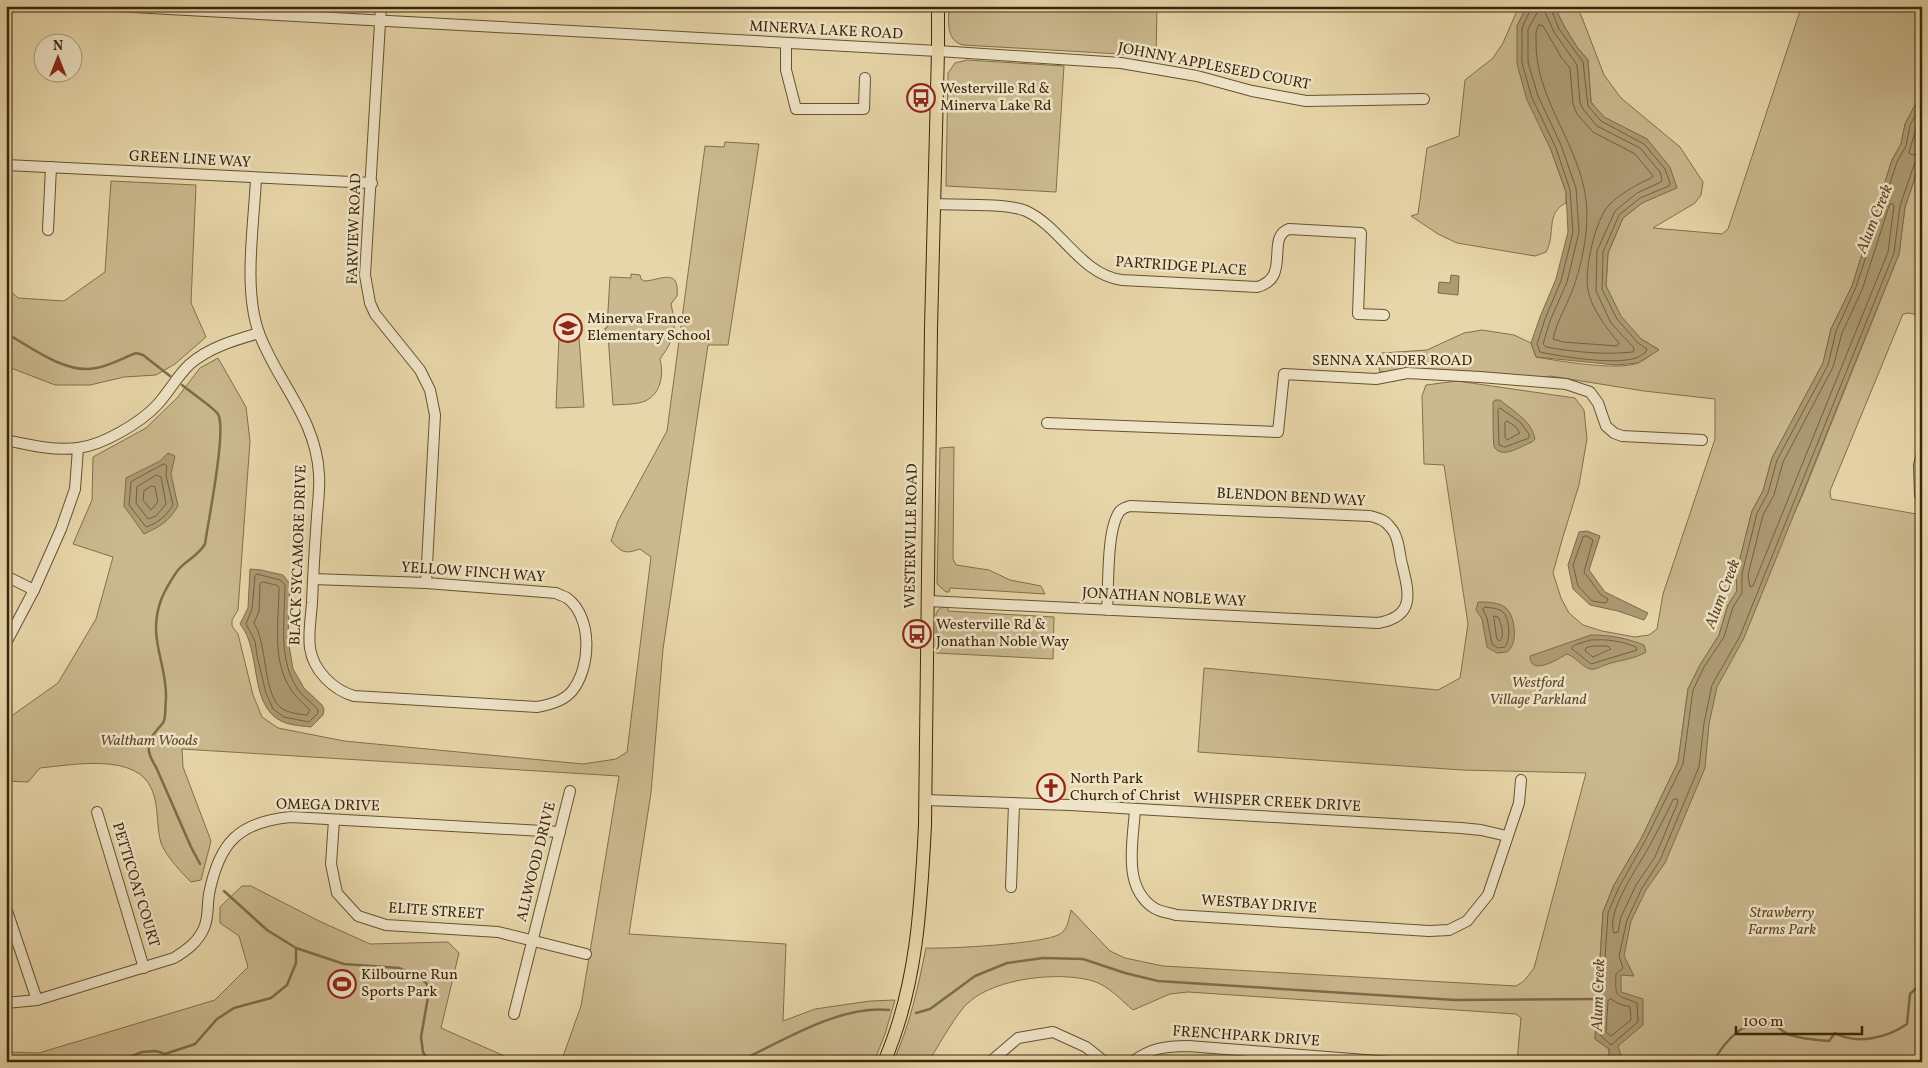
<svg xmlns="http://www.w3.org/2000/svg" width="1928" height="1068" font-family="Vollkorn,serif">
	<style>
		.green { fill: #cab88e; stroke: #826f4c }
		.water { fill: #ac9a73; stroke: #7e6c49 }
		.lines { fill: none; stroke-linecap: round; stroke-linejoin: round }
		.shore { stroke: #73603f; stroke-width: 1 }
		.stream { stroke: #7e6c49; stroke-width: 2.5 }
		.minor-casing { stroke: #655232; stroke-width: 12 }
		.major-casing { stroke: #3a260b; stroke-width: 14 }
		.minor { stroke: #efe4c7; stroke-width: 10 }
		.major { stroke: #e7d6a9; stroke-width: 12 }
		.labels { text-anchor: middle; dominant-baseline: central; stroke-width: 5; stroke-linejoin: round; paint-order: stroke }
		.street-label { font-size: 15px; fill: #3a260b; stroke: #efe4c7 }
		.poi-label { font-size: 15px; fill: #3a260b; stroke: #efe4c7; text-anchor: start }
		.park-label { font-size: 15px; font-style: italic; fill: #5e4a2c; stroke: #efe4c7 }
		.water-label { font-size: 16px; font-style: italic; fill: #5c492a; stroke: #efe4c7 }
	</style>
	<rect width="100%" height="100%" fill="#e7d6a9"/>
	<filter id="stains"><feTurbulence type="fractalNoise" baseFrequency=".004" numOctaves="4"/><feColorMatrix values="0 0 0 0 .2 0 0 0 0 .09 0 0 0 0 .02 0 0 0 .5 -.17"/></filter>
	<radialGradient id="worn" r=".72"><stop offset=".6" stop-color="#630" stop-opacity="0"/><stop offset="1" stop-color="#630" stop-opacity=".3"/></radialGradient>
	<!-- green -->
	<g class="green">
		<path d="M949,6H1157L1156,56L963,45C945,40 949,21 949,6Z"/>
		<path d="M1519,6H1527L1517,26L1551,150L1566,192V203C1545,213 1556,235 1546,252L1535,256L1457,243L1438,234L1411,216L1418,214L1427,148L1459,136L1465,80L1493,58L1503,43Z"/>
		<path d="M1554,6H1576L1581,15L1604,75L1621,98L1680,147L1703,182L1701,195L1695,203L1653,228L1722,234L1728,229L1801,8L1799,6H1922V92L1905,124L1901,144L1892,160L1852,286L1831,329L1823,363L1772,458L1763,491L1752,511L1736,574L1737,591L1728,605L1719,635L1700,665L1688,689L1678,762L1641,839L1614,885L1603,912L1595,1039L1609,1049V1062H1517L1521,1018L1516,1014L1188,992L1170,994L1133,1010C1121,1000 1109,986 1093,981C1059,971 996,978 969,1002C957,1012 938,1047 928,1062H893C910,1025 918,987 926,948C947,949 1044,944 1060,934C1068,929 1069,918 1071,910L1110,951L1125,958L1163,966L1516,986L1524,981L1534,968L1586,773L1462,770L1198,752L1204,668L1438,690L1460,678L1468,624L1444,465L1424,464L1422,396L1426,385L1457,381L1575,398L1584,410L1587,439L1579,485L1562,540L1553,573L1561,598L1569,613L1583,625L1602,631L1635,637L1649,635L1657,629L1663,594L1715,439V399L1644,391L1550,376L1539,379L1416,369L1380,372L1376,356L1382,353L1427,350L1464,333L1482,330L1514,335L1531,343L1536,357C1559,361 1617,371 1638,363C1645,360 1652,354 1658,349L1641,339L1621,317L1606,286L1608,253L1623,218L1642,203L1677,187L1647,139L1603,117L1591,102L1588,60L1577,47L1564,26Z"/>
		<path d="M967,60L1064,66L1056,192L946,186L948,73L955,63Z"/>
		<path d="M725,142L759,144L728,345H708L663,649L651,793L629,934L786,944L783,1021L815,1009L870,1001L895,1000L885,1034L874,1062H561L581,1006L619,776L182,749L183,767L211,841L201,880L191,882C181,872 166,856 161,843C156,826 159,806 152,790C138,752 71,765 40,768L28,782L6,781V717H10L58,683L96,619L113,557L73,544L92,500L93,457L146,428L177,398L200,368L218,358L246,407L250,441L238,610L232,620V626L238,634L253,695L262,717L278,728L344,741L583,764L616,759L627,752L651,557L640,549C625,554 622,553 611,541L618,521L667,431L705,146L724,147Z"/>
		<path d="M1922,157V316L1909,313L1903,314L1830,491L1831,499L1922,515V1062H1614L1616,963L1697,726L1803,494L1899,254L1905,207Z"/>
		<path d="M111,181L196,185L191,303L206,337L175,364L156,375L124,377L90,385H55L6,366V287L18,298L64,301L105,272Z"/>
		<path d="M631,274L640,275L641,279L644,281C659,281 680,266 677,296L671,304C677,330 675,338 660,359C664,374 661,394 645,401C636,405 623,404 613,405L608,335H605V328H607L610,277L631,278Z"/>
		<path d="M559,337H579L584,407L556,408Z"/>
		<path d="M954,447L953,559L956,565L989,570L1010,580L1041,586L1045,594L950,588L949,592H946L937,584L940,448Z"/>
		<path d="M944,606H948V611L1054,617L1053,659L936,653V614L938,610Z"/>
		<path d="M242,886H251L319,921L370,944L448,942L459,953L441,1028L518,1062H6V1052L39,1053L215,1000L248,967L239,936L220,923V907Z"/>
	</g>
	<!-- water -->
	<g class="water">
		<path d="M1527,6H1554L1564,26L1577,47L1588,60L1591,102L1604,117L1647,139L1670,167L1677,188L1642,203L1623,218L1608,253L1606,286L1621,316L1641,339L1659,350L1638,363L1616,365L1536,357L1531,343L1540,317L1556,279L1568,232L1566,192L1551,150L1527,100L1517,64V26Z"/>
		<path d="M1922,92V157L1905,207L1899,254L1744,638L1717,687L1709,724L1705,768L1665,863L1646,890L1631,921L1624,956L1634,976L1621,975V992L1643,999V1025L1618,1046L1623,1062H1609V1049L1595,1039L1603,912L1614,885L1641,839L1678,762L1688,689L1700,665L1719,635L1728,605L1737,591L1736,574L1752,511L1763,491L1772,458L1823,363L1831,329L1852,286L1892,160L1901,144L1905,124Z"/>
		<path d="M1451,275L1459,276L1458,295L1438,293L1439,282L1450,283Z"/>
		<path d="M1495,400H1500C1513,411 1532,421 1535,439L1532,442C1524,445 1515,451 1507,452C1501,453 1496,451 1494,446C1493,443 1493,408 1493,402Z"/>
		<path d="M168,453L175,456L171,474L178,506C168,522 161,526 144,534L124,506L126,478L160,461Z"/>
		<path d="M1587,531L1600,536L1589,570L1605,592L1648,613L1644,620L1618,611L1590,605L1573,589L1568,565L1579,532Z"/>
		<path d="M250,569L261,570L283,575L290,584L288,639L293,669L304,688L322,705L324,709L323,715L311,727C302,726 289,725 281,721C248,704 262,650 240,624L248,608Z"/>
		<path d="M1478,602C1487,602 1499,602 1506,608C1516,617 1518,645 1507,652L1497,653L1487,647L1482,619L1476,610Z"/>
		<path d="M1591,635C1610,635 1626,638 1644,645L1646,652C1633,660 1618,660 1605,665C1600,667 1595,670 1590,669C1581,666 1576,657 1567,654C1558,659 1530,677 1530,656Z"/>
	</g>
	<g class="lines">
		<!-- shore -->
		<g class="shore">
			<path d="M1532,6L1522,28V63L1532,98L1556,148L1570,190L1573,232L1561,281L1545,319L1537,344L1540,352C1563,357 1614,365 1636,358C1639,357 1643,354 1646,352L1647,349L1638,343L1617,319L1602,289L1603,252L1619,215L1640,198L1669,186L1670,183L1665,169L1644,144L1601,121L1588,106L1583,62L1559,29L1550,6"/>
			<path d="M1538,6L1537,13L1528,29V62L1538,96L1561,145L1576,188L1579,232L1567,282L1550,321L1543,344L1546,347C1574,352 1604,355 1633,352L1634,348L1611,323L1596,291L1597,251L1615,211L1637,193L1661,182L1662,180L1660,172L1640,148L1597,126L1583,109L1580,103L1577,65L1554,32L1545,12L1544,6"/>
			<path d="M1539,25L1543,26L1561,57L1570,68L1573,104L1577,114L1593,132L1635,154L1653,176L1651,178C1636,185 1621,193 1609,205C1595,220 1584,270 1588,290C1591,308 1607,329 1619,343L1617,346L1563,342L1553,339C1557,320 1568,304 1574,286C1584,256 1591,219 1584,188C1573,137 1536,96 1536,43C1536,36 1535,31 1539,25Z"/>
			<path d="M1922,103L1910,125L1906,146L1897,162L1856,287L1836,331L1828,365L1777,460L1768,493L1757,513L1742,574V593L1733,607L1724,637L1704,667L1693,690L1683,764L1645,841L1619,887L1608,913L1600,1035L1611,1045L1638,1022L1637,1003C1616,994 1615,1000 1616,974L1623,968L1619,956L1627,920L1642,888L1660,860L1699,767L1704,723L1712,685L1740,636L1894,253L1900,206L1915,162L1922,159"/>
			<path d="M1922,116L1916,128L1909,153L1912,155L1922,153"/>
			<path d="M1890,204H1893L1894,206L1888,252L1753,586L1750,587L1748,575L1763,515L1774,495L1783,462L1833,367L1842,333L1862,290Z"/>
			<path d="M1500,408L1520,422L1529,434V438L1505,447L1499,445L1498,410Z"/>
			<path d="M1507,421L1515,426L1520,433L1507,440L1505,437V423Z"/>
			<path d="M164,464L167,466L166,475L173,505C166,516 158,523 146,527L129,505L131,482Z"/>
			<path d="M157,475L161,477L166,504L156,516L148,519L136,503L137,487Z"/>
			<path d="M152,486L155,487L158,502L151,510L143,500L144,491Z"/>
			<path d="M1587,536L1593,540L1584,572L1601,595L1608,599L1606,603L1592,601L1578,586L1573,565L1583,537Z"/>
			<path d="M257,574L280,580L285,585C285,621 277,660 299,691C304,698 313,703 318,710V713L309,722L284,717L273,709L266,693L257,656L255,641L246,624L252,609L255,576Z"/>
			<path d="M263,582L276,585L279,587C279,622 270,667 296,696C300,701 305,705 310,710L307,715C298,714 285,713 278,705C263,687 267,644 254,623L259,611L260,584Z"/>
			<path d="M1485,607C1490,608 1497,608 1502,611C1510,618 1511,639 1505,647L1498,648L1492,644L1487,618L1483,610Z"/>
			<path d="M1494,616L1498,617C1501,623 1505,635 1500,641L1497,639Z"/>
			<path d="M1591,640C1607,639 1621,641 1636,647L1637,650L1591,664L1571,648L1575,645Z"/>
			<path d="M1593,646H1608L1611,649L1593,657L1585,651L1586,648Z"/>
			<path d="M1677,799L1678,802L1655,857L1636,885L1621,917L1618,932L1614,933C1605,912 1640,864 1650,845C1658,830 1666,815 1673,800Z"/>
			<path d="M1611,999L1617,1003L1630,1007L1631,1020L1611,1036L1606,1032L1608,1001Z"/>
		</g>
		<!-- stream -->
		<g class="stream">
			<path d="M6,333C30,347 67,375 96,368C109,366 123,358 136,353L143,355L170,376"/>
			<path d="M182,385C189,391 213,407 218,414C227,429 208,522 205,544C199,554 191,558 183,565C176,570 164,592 161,600C147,639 167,662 166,698C165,705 166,714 164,721C163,724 159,727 157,730C145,743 147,753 156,767L191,847L200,864"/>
			<path d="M224,891L267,930L296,948L344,964L399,968L418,976L427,984L428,997L421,1037L423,1052L429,1062"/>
			<path d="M916,1013L930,1009L975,976L1007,963L1043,958L1083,959L1125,973L1158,981L1455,1000L1599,999"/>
			<path d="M117,1062L142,1052L156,1051L165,1054L195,1044L217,1019L234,1008L271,998L287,985L296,963V948"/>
			<path d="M738,1062C783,1041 839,1005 889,1010"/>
			<path d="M1713,1062C1725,1041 1746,1015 1774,1025C1780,1028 1784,1033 1790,1035C1802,1039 1816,1040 1829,1041L1835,1033C1857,1045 1887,1038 1907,1024L1910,994L1922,983"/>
		</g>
		<defs>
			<g id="minor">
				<path d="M114,6L938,51L1121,63L1197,76L1252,91L1306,101L1424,99"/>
				<path d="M381,6L365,275L370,303L375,314L420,370L430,390L435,415L426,583"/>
				<path d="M786,44V70L796,109H864L865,78"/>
				<path d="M6,165L372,183"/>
				<path d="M256,178C254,225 243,289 259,333C277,382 316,418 319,474C320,488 318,502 317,516C315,545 313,574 312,603C311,617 308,634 310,648C313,670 333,690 354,696L537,707C549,705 564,701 572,691C591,668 593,617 567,598C564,596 559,595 556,593L426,583L313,579"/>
				<path d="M934,204C956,205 1008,203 1026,211C1061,227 1081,275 1122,280L1257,287C1292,278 1265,237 1289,229L1361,233L1358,314L1384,315"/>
				<path d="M48,230L51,167"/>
				<path d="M1047,423L1278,432L1284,374L1376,379L1407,373L1480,377L1566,384L1590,392L1598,403L1606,426L1614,433L1622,436L1702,440"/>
				<path d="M6,440C29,445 55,451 78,448C103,445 140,423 157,405C169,392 177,376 190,364C210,347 235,340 259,333"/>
				<path d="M1920,495L1919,465L1922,454"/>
				<path d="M6,576L34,590"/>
				<path d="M928,601L1378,623C1418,616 1408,590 1401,560C1399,549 1398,535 1390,527C1385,520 1378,518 1370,516L1130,506C1126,507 1123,508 1120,511C1106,529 1109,586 1107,610"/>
				<path d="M6,643L34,590L61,529L75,489L78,448"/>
				<path d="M925,800L1070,805L1461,828L1481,830L1507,836"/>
				<path d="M1135,810C1133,842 1122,887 1154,908C1160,912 1170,913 1176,915L1429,931L1449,930L1467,921L1488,895L1519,803L1521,780"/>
				<path d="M97,812L144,968"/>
				<path d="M334,820L331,864L337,893L358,916L386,925L498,932L586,954"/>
				<path d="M1011,887L1014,804"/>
				<path d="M6,908L37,1000"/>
				<path d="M6,1003L37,1000L174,958C187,950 198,942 204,928C209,917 207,905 209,894C219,843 238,822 291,817L560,832"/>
				<path d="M514,1014L570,791"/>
				<path d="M990,1062L1018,1038L1053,1032L1086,1047L1105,1062"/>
				<path d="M1132,1062C1150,1048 1166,1046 1188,1046L1391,1062"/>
			</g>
			<path id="major" d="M884,1062C917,987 921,905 925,825L931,328L938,51V6"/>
		</defs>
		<!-- minor casing -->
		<use href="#minor" class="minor-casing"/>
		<!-- major casing -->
		<use href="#major" class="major-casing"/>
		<!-- minor -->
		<use href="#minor" class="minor"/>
		<!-- major -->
		<use href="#major" class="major"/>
	</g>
	<!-- icons -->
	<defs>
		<symbol id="bus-ring" viewBox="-11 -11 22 22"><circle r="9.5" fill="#efe4c7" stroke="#8f2418" stroke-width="1.5"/><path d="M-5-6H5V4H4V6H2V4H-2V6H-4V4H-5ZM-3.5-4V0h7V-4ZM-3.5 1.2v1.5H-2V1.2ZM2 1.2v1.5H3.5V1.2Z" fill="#8f2418"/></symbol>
		<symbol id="school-ring" viewBox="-11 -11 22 22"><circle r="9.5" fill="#efe4c7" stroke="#8f2418" stroke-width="1.5"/><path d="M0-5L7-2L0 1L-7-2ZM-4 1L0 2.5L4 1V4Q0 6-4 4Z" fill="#8f2418"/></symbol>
		<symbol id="church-ring" viewBox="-11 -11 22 22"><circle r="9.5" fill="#efe4c7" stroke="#8f2418" stroke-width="1.5"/><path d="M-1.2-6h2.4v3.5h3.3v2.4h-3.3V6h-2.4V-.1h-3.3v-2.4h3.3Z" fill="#8f2418"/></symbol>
		<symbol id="stadium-ring" viewBox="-11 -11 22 22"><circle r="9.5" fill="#efe4c7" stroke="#8f2418" stroke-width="1.5"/><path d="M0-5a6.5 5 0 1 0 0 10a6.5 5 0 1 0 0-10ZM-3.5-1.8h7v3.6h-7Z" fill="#8f2418"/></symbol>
	</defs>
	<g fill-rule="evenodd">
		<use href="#bus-ring" x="905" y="82" width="32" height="32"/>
		<use href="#school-ring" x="552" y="312" width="32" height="32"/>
		<use href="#bus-ring" x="901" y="618" width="32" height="32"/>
		<use href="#church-ring" x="1035" y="772" width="32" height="32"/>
		<use href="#stadium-ring" x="326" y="968" width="32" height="32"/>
	</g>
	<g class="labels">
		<!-- street labels -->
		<g class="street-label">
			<text transform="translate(826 31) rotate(3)">MINERVA LAKE ROAD</text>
			<text transform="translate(1214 67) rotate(11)">JOHNNY APPLESEED COURT</text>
			<text transform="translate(190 160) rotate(3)">GREEN LINE WAY</text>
			<text transform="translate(355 229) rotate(-88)">FARVIEW ROAD</text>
			<text transform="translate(1181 267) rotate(4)">PARTRIDGE PLACE</text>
			<text x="1392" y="361">SENNA XANDER ROAD</text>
			<text transform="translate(1291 498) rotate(3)">BLENDON BEND WAY</text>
			<text transform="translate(912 536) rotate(-89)">WESTERVILLE ROAD</text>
			<text transform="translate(299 555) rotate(-88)">BLACK SYCAMORE DRIVE</text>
			<text transform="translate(473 573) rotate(4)">YELLOW FINCH WAY</text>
			<text transform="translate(1164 598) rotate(3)">JONATHAN NOBLE WAY</text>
			<text transform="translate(1277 803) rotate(3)">WHISPER CREEK DRIVE</text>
			<text transform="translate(328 806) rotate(1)">OMEGA DRIVE</text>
			<text transform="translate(537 862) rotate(-76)">ALLWOOD DRIVE</text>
			<text transform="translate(135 885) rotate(73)">PETTICOAT COURT</text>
			<text transform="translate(1259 905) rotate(4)">WESTBAY DRIVE</text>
			<text transform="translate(436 912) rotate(4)">ELITE STREET</text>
			<text transform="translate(1246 1037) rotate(4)">FRENCHPARK DRIVE</text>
		</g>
		<!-- poi labels -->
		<g class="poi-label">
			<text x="940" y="89">Westerville Rd &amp;<tspan x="940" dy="17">Minerva Lake Rd</tspan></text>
			<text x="587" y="319">Minerva France<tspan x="587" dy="17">Elementary School</tspan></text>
			<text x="936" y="625">Westerville Rd &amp;<tspan x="936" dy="17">Jonathan Noble Way</tspan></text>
			<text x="1070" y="779">North Park<tspan x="1070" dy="17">Church of Christ</tspan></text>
			<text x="361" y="975">Kilbourne Run<tspan x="361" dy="17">Sports Park</tspan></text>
		</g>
		<!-- park labels -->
		<g class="park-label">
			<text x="1538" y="683">Westford<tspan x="1538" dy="17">Village Parkland</tspan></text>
			<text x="149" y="741">Waltham Woods</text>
			<text x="1782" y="913">Strawberry<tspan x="1782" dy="17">Farms Park</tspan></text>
		</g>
		<!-- water labels -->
		<g class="water-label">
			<text transform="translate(1875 219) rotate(-68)">Alum Creek</text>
			<text transform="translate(1723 594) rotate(-69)">Alum Creek</text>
			<text transform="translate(1599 995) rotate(-88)">Alum Creek</text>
		</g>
	</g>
	<!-- margin -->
	<rect width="1928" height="1068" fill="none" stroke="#e7d6a9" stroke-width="25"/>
	<rect x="8" y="8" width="1913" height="1053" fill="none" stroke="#3a260b" stroke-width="2.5"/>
	<rect x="12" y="12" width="1903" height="1043" fill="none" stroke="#3a260b"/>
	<!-- north arrow -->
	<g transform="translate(58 58)"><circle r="24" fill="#efe4c7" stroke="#a7987c"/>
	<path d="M0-4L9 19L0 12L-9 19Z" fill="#8f2418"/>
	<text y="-8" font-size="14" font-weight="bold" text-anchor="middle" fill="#3a260b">N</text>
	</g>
	<!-- scale -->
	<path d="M1736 1026v8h126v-8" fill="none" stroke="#3a260b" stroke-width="2.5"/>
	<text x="1743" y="1026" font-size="15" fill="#3a260b" stroke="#efe4c7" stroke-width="4" paint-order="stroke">100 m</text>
	<rect width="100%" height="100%" filter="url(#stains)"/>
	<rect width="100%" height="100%" fill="url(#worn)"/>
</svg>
